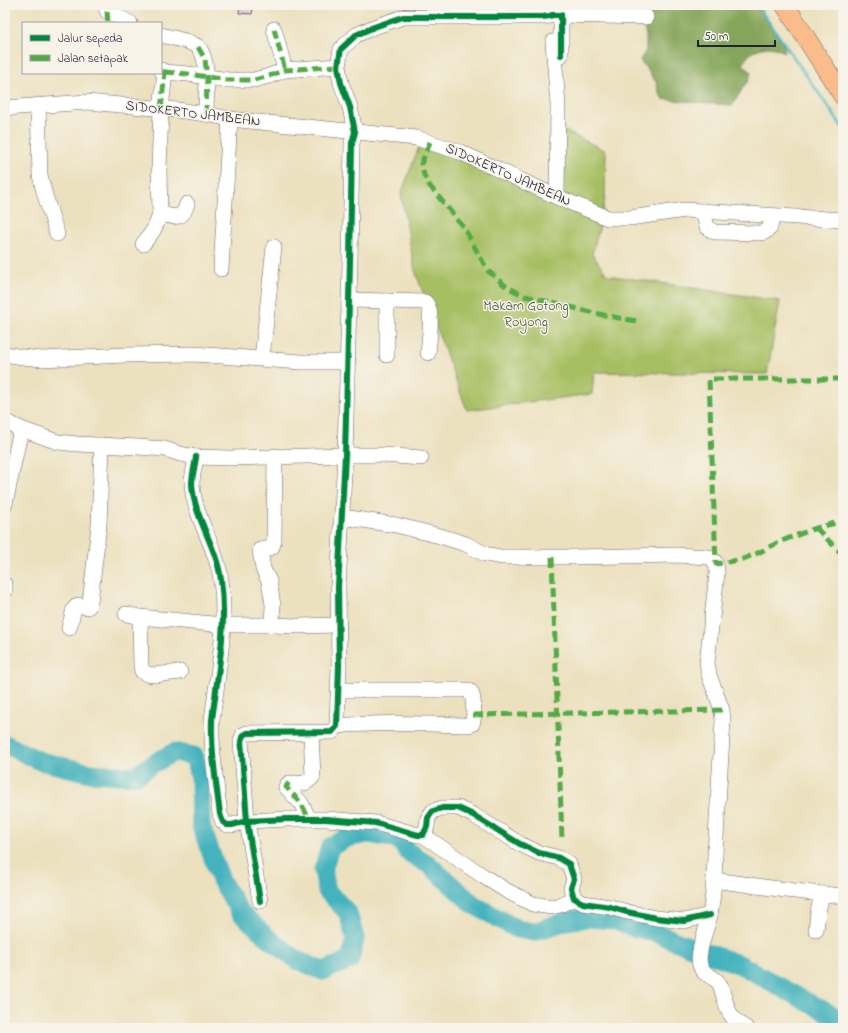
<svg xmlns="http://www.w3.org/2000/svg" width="848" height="1033" font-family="'Indie Flower',sans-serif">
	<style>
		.green { fill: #a7bf64; stroke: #647050 }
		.forest { fill: #85a65a; stroke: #54644a }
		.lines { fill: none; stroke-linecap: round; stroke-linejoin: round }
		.stream { stroke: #44b3bd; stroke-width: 3 }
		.river { stroke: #44b3bd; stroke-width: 19 }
		.building { fill: #d4b4e0 }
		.minor-casing { stroke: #696569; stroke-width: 16 }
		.major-casing { stroke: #696569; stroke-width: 20 }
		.minor { stroke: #fff; stroke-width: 15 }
		.major { stroke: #f9bc8a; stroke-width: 19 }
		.quiet { stroke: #53aa46; stroke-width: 5; stroke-dasharray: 10 5; stroke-linecap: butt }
		.cycleway-casing { stroke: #f7f3e8; stroke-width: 8 }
		.cycleway { stroke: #00873e; stroke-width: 6 }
		.labels { text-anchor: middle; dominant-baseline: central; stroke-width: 3; stroke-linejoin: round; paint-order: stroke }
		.street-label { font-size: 14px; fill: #22223b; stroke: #f7f3e8 }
		.park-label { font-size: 14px; fill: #515949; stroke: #f7f3e8 }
	</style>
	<rect width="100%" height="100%" fill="#f7f3e8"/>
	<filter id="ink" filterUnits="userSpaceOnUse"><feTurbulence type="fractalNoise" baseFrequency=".025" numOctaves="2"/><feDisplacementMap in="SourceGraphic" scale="8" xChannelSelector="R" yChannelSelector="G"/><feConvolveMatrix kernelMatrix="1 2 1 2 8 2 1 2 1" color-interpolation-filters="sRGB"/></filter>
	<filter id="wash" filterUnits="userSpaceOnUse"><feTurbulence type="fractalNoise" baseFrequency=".012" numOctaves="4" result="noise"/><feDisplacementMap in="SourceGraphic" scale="16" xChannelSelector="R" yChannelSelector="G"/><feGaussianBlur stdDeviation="0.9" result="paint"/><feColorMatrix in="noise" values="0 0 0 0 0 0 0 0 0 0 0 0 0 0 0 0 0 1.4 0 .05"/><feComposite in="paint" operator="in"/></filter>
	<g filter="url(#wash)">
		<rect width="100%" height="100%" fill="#ece1bf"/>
		<!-- green -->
		<path class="green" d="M557,127L606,151L605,197L601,222L592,254L607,275L780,301L767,374L594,372L592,394L467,410L415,271L401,194L420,144L456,155L550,200Z"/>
		<!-- forest -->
		<path class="forest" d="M637,5H755L783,44L785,52C780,50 774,47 769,47C758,47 748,53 743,64L751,72L748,82L745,84L733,105L711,104L663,99L659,92L656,82L640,60L646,51V36L643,22L641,13Z"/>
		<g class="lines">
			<!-- stream -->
			<path class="stream" d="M757,5L843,128"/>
			<!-- river -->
			<path class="river" d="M5,744L40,761L90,773L136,776L151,765L174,752L194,756L200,777L201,826L221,880L240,912L268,938L297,960L323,971L350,960L355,938L348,913L327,891L323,870L330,847L347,838L368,834L398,839L408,852L428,864L474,905L517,929L534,932L566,921L586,918L614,920L635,928L655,932L675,941L741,965L809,1003L843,1020"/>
		</g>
		<g id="blocks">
			<!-- building -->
			<g class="building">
				<path d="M240,5H253L252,14L239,13Z"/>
				<rect x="404" y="5" width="10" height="4"/>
				<rect x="416" y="5" width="8" height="4"/>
				<rect x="426" y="5" width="11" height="3"/>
				<rect x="439" y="5" width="44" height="6"/>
				<rect x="486" y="5" width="9" height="3"/>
				<path d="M507,5H529V12L508,13Z"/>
			</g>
		</g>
	</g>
	<g filter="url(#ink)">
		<use href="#blocks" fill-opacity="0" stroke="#696569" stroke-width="1"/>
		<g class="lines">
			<defs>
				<g id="minor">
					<path d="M105,5L107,11L130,23"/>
					<path d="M561,15L646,17"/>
					<path d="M274,29L285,70"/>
					<path d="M161,35C169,37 194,42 199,48C210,61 206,97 206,114"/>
					<path d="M553,42L558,105L557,197"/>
					<path d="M165,72L188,74L228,80H254L269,76L285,70L338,66"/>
					<path d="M38,105L40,175L44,192L57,234"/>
					<path d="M5,108L87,102L177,110L206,114L230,119L416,138L460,152L557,197L608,218H630L685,210L843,220"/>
					<path d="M703,211L707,227L714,232L759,233L765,232L770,228L772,216"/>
					<path d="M160,213C166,215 177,220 183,213C185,211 186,206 187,204"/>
					<path d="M143,244C151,234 157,227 160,213L159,168L161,109L165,72L161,70"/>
					<path d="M221,269L230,119"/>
					<path d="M349,300L425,302C434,308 429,342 428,353"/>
					<path d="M5,354L23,357L42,359L125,355L194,354L301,362H348"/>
					<path d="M387,355V301"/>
					<path d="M262,358L274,247"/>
					<path d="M5,421L21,429L58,442L77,444L138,447L165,449L180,454L196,457L230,458L345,455H383L421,458"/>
					<path d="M196,457C195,466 192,475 192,484C194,518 217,547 221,580C226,616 221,654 216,690C215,700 213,710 212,720C211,751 216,783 220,814L223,822L227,825H232L247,821L287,819H326L376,823L418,835H423L427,827L428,818L433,811L442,808H458L473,815L520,844L539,853L559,858L569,864L574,879L571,888L574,898L583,903L610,907L627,912L656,918L684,921L710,915"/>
					<path d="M5,504L21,429"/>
					<path d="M342,517L396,525L440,536L466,544L485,554L501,557H573L676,555L709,557C716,561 717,565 717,573L707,662L709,675L722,710L723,721C721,760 718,798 716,837C714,863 715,890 710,915C707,929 696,953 700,965C703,976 711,974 717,981C721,984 722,990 723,994C728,1011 730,1019 746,1028"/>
					<path d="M5,585V591"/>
					<path d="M126,614L140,617L223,625H272L297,626L339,625"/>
					<path d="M140,617L141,666L142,671L147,674L154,675L180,672"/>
					<path d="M272,625L273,605L269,581L263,569L260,550L267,549L272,547L274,541L275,456"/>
					<path d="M69,628L74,609L78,605L87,607L89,606L90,602L99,525L102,445"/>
					<path d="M337,726C380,722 423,724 466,725L472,724C475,718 474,699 471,692L467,690H339"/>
					<path d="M309,819L301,803L286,787L287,785L289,783C300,783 306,786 313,776L311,733"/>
					<path d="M423,835L483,876L507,891L533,904L551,907L560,905L574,898"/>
					<path d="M714,880L786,890L822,894L818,912L816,930"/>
					<path d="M822,894L843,896"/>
					<path d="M260,901L247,821L241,741L243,735L247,733L332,732L337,726L339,666L338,587L345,455L350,262L352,143L355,132L350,107L341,83L338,66L341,49L356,35L374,27L403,17H542L550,16L552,15H561V55"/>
				</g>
				<path id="major" d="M785,5L843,96"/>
			</defs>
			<!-- minor casing -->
			<use href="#minor" class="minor-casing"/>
			<!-- major casing -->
			<use href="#major" class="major-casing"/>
			<!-- minor -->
			<use href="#minor" class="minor"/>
			<!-- major -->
			<use href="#major" class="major"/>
			<!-- quiet -->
			<g class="quiet">
				<path d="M107,11L108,23"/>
				<path d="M274,29L285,70"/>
				<path d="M198,47L205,59L207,78L206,114"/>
				<path d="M165,72L188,74L228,80H254L269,76L285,70L338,66"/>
				<path d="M161,109L165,72L162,71"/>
				<path d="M430,142L421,164L424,175L429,185L464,228L488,271L507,287L525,296L603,315L636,321"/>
				<path d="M843,379H709L716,564L743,559L758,553L779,542L816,528L843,521"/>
				<path d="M816,528L843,555"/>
				<path d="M552,557L562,840"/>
				<path d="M473,715L722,710"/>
				<path d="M289,783L287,785L286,787L301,803L309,819"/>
			</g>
			<defs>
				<g id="cycleway">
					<path d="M196,457C195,466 192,475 192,484C194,518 217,547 221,580C226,616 221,654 216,690C215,700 213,710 212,720C211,751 216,783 220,814L223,822L227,825H232L247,821L287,819H326L376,823L418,835H423L427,827L428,818L433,811L442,808H458L473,815L520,844L539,853L559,858L569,864L574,879L571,888L574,898L583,903L610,907L627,912L656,918L684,921L710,915"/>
					<path d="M260,901L247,821L241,741L243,735L247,733L332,732L337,726L339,666L338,587L345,455L350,262L352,143L355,132L350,107L341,83L338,66L341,49L356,35L374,27L403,17H542L550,16L552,15H561V55"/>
				</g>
			</defs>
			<!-- cycleway casing -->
			<use href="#cycleway" class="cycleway-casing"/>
			<!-- cycleway -->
			<use href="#cycleway" class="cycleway"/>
		</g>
	</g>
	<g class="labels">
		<!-- street labels -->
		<g class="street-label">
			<text transform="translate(193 114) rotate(7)">SIDOKERTO JAMBEAN</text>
			<text transform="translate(508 175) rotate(24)">SIDOKERTO JAMBEAN</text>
		</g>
		<!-- park labels -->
		<g class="park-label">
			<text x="526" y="306">Makam Gotong<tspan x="526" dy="16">Royong</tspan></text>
		</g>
	</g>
	<!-- margin -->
	<rect width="848" height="1033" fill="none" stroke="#f7f3e8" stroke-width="20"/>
	<!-- legend -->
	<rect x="22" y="22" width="140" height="52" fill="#f7f3e8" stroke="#a29fa3"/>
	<rect x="30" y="35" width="20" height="6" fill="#00873e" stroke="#a29fa3"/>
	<text x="58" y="42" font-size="12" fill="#22223b">Jalur sepeda</text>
	<rect x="30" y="55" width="20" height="6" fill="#53aa46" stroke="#a29fa3"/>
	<text x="58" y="62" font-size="12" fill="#22223b">Jalan setapak</text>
	<!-- scale -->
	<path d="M698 40v6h77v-6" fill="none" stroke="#22223b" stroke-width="2"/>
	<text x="704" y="40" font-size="12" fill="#22223b" stroke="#f7f3e8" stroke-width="3" paint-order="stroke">50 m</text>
</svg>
